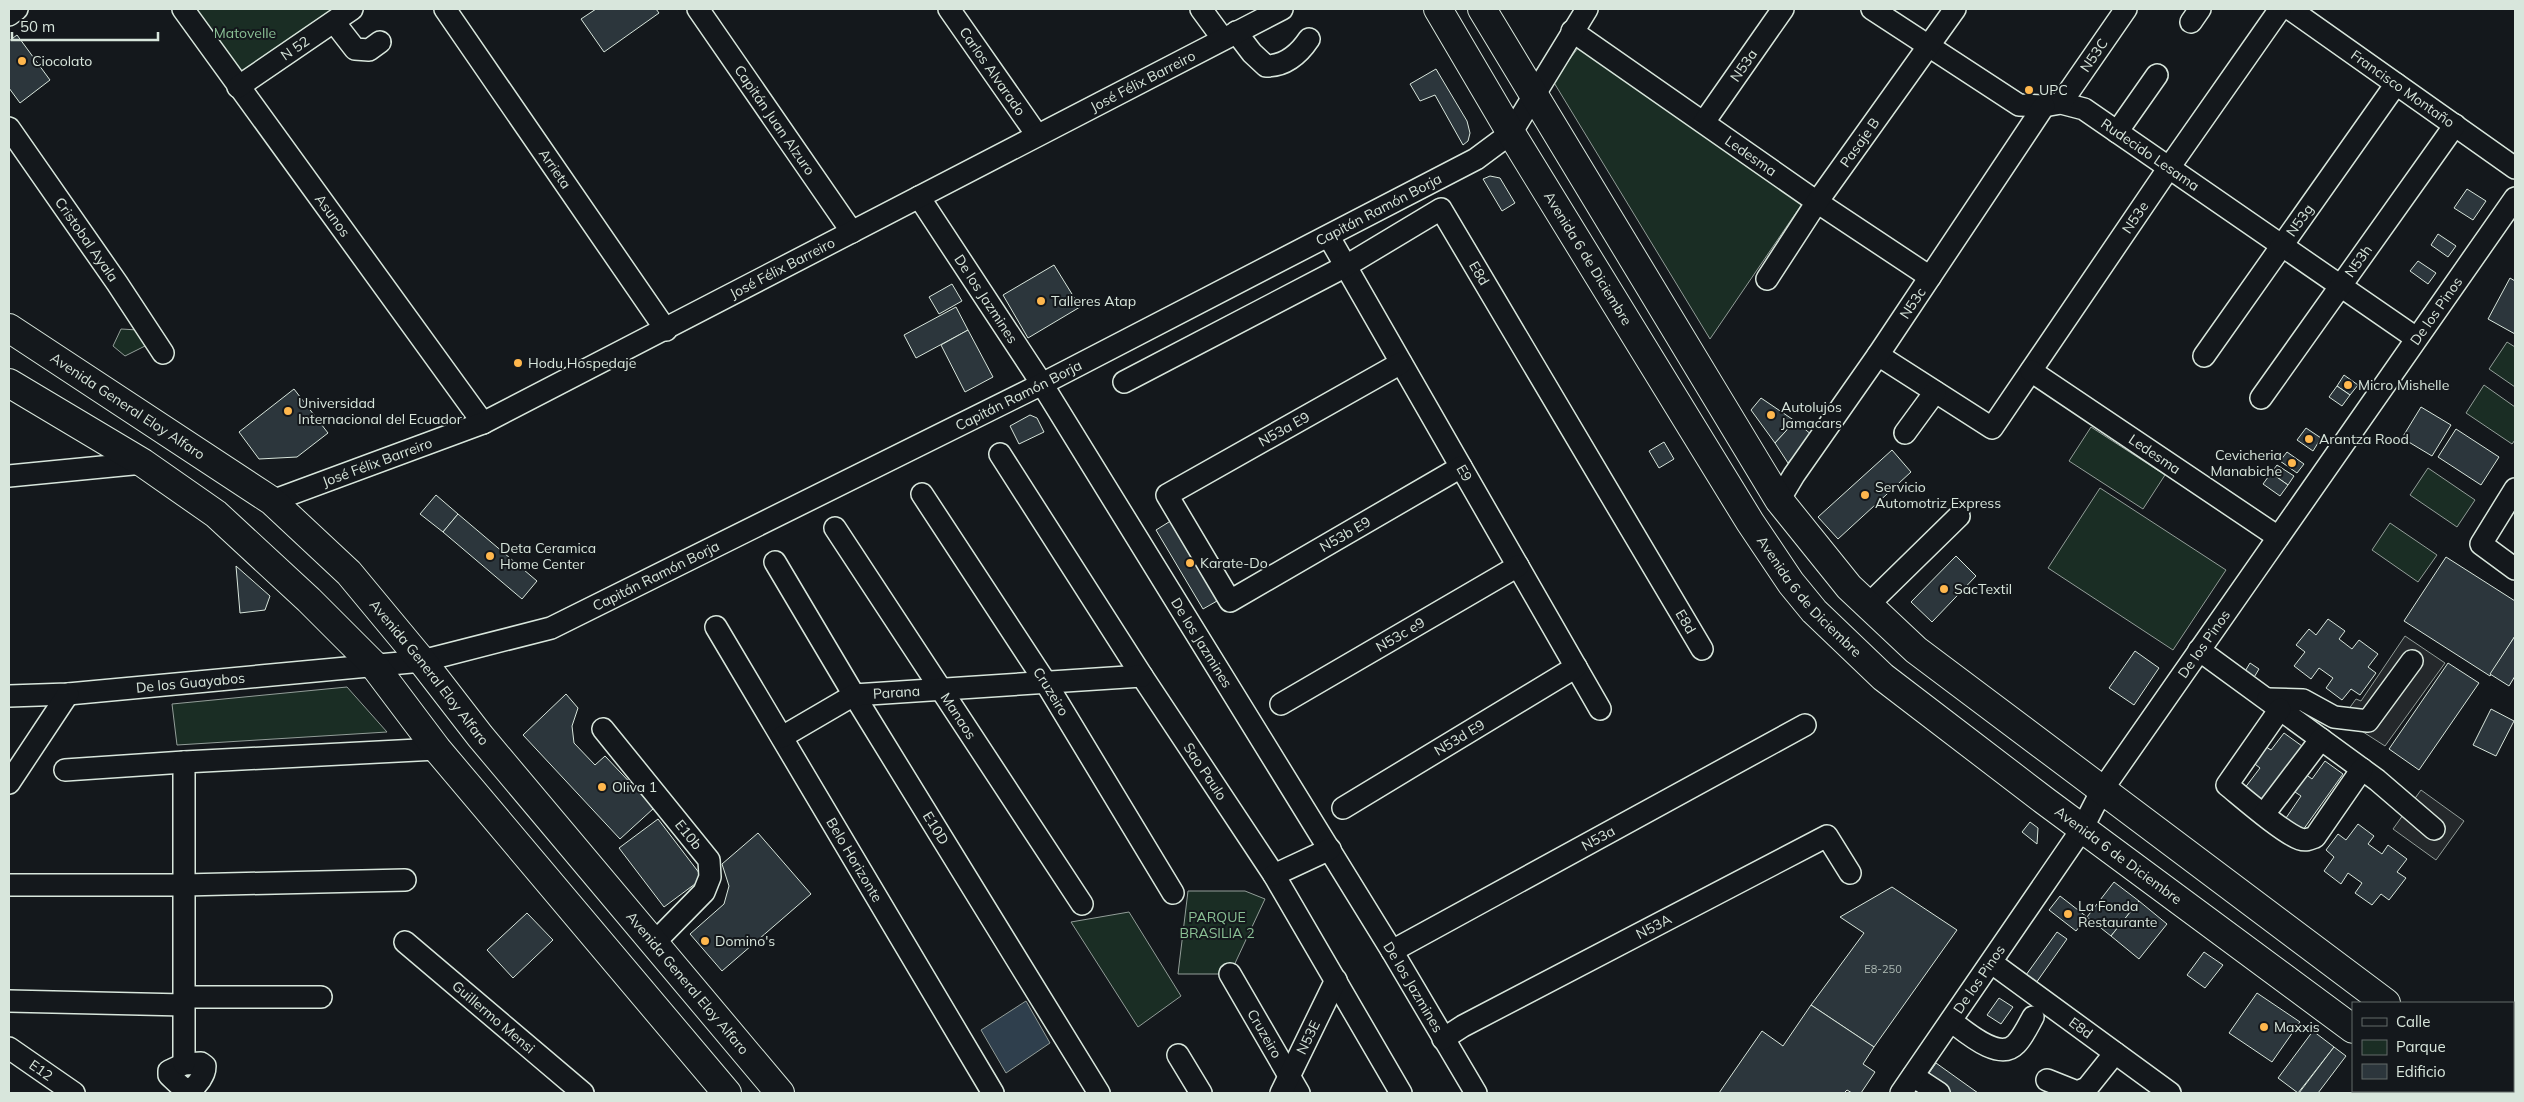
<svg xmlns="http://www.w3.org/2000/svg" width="2524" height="1102" font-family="Mulish,sans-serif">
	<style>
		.green { fill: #1a2d24; stroke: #939e99 }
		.parking { fill: #24282b; stroke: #939e99 }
		.water { fill: #2f3f4d; stroke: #939e99 }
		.building { fill: #2c363c; stroke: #d8e6dc }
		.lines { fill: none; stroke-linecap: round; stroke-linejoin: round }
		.minor-casing { stroke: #d8e6dc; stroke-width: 24 }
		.major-casing { stroke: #d8e6dc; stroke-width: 30 }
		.minor { stroke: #14181c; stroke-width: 21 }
		.major { stroke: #14181c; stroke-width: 28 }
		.poi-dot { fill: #ffb74d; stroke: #14181c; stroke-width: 2 }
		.labels { text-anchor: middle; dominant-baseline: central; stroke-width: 4; stroke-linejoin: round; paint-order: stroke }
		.number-label { font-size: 11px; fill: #adbab4 }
		.park-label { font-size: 14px; fill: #8ac095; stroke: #14181c }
		.street-label { font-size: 14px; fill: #d8e6dc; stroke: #14181c }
		.poi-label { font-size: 14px; fill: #d8e6dc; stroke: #14181c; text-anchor: start }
	</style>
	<rect width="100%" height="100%" fill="#14181c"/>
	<!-- green -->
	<g class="green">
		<path d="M187,9H344L238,82Z"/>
		<path d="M1578,48L1804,201L1710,339L1553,81Z"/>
		<path d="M121,329L138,330L145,346L125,356L113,346Z"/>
		<path d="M2507,342L2515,347V387L2489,369Z"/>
		<path d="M2484,385L2515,407V440L2512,444L2466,413Z"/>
		<path d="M2091,427L2165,475L2143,509L2069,461Z"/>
		<path d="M2428,468L2475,500L2457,527L2410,495Z"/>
		<path d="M2100,488L2226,570L2173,650L2048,568Z"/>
		<path d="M2390,523L2437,555L2418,582L2372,550Z"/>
		<path d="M347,687L387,732L177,745L172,704Z"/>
		<path d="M1188,891H1245L1265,899L1230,974H1178Z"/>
		<path d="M1129,912L1181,996L1138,1027L1071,922Z"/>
	</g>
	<!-- parking -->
	<g class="parking">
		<path d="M2405,636L2445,663L2385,746L2360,730L2335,728L2356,699L2361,701Z"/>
		<path d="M2421,790L2464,821L2436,860L2393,829Z"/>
	</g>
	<!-- water -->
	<path class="water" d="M1026,1001L1050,1043L1006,1073L981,1030Z"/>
	<!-- building -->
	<g class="building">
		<path d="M596,9H656L659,13L604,52L581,19Z"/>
		<path d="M17,35L50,80L20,103L9,88V41Z"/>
		<path d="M1436,69L1467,121L1470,133L1468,141L1463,145L1435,95L1420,101L1410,84Z"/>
		<path d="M1490,176L1500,178L1515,203L1502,211L1483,179Z"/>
		<path d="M2467,189L2486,201L2473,220L2454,208Z"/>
		<path d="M2438,234L2456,246L2448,257L2431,245Z"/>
		<path d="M2418,261L2436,273L2428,284L2410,271Z"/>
		<path d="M1054,265L1080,307L1028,338L1003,295Z"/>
		<path d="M2510,278L2515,281V334L2488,319Z"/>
		<path d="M952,284L962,301L939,314L929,297Z"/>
		<path d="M956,307L968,330L916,358L904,335Z"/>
		<path d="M968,330L993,377L965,392L941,345Z"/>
		<path d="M2344,375L2358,385L2350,395L2337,386Z"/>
		<path d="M2337,386L2350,395L2342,406L2329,397Z"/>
		<path d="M294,389L328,433L297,457L259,459L239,432Z"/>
		<path d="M1761,398L1795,421L1775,443L1751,410Z"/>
		<path d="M2421,407L2451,425L2432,456L2402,438Z"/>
		<path d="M1030,415L1037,418L1044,432L1019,444L1010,426Z"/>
		<path d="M1795,421L1812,435L1788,463L1775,443Z"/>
		<path d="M2306,428L2321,438L2313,451L2297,440Z"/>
		<path d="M2456,429L2499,457L2481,485L2438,457Z"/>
		<path d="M1664,442L1674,459L1659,468L1649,451Z"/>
		<path d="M1892,450L1911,472L1838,539L1818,517Z"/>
		<path d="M2287,452L2304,464L2297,473L2280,461Z"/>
		<path d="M2277,465L2294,476L2288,485L2271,473Z"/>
		<path d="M2271,473L2288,485L2280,496L2263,484Z"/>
		<path d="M436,495L458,514L443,532L420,514Z"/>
		<path d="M458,514L537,581L522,599L443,532Z"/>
		<path d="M1177,517L1224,597L1203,609L1156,530Z"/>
		<path d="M1956,556L1976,576L1932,622L1911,602Z"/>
		<path d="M2446,557L2515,601V636L2490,676L2404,621Z"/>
		<path d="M236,566L270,596L265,610L240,613Z"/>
		<path d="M2328,619L2345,631L2339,639L2352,649L2359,640L2378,654L2368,667L2376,673L2360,695L2351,689L2342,700L2326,688L2333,678L2319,668L2311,679L2294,666L2305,652L2296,645L2309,629L2316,635Z"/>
		<path d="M2515,636V676L2509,686L2490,674Z"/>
		<path d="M2135,651L2159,668L2134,705L2109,688Z"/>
		<path d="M2250,663L2259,669L2253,679L2244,673Z"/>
		<path d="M2448,663L2479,683L2419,770L2389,749Z"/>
		<path d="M566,694L578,708L572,726L574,743L595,765L605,756L654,808L620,839L523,735Z"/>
		<path d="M2491,709L2514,721L2496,756L2473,745Z"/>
		<path d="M2284,733L2302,746L2262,801L2244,789L2260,768L2251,761L2263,745L2271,750Z"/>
		<path d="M2325,761L2343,774L2303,830L2286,818L2301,796L2292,790L2304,773L2312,779Z"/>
		<path d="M658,819L703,878L664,907L619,848Z"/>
		<path d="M2030,822L2038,828L2037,844L2022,832Z"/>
		<path d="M2358,824L2374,836L2368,844L2382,854L2388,845L2407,859L2397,872L2406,878L2389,900L2381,894L2372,905L2355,893L2362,883L2348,873L2341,884L2324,871L2334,857L2326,850L2338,834L2346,840Z"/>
		<path d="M758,833L811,894L722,971L690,934L724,904L729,886L722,864Z"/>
		<path d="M2114,882L2139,901L2111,936L2087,917Z"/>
		<path d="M1892,887L1957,930L1874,1047L1811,1005L1864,933L1840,917Z"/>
		<path d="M2060,896L2087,917L2076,931L2049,910Z"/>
		<path d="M2139,901L2167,924L2139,959L2111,936Z"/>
		<path d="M527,913L553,940L513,978L487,950Z"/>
		<path d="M2057,932L2067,939L2036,983L2026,975Z"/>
		<path d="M2204,952L2223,965L2205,988L2187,975Z"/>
		<path d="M2257,993L2300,1022L2272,1062L2229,1033Z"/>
		<path d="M1999,998L2013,1007L2001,1024L1987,1015Z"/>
		<path d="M1811,1005L1874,1047L1863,1064L1875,1072L1861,1093H1852L1847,1090L1844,1093H1719L1762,1031L1783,1046Z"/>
		<path d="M2313,1031L2334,1047L2298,1093L2278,1078Z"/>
		<path d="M2334,1047L2346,1056L2318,1093H2299Z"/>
		<path d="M1936,1063L1978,1093H1952L1927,1076Z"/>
	</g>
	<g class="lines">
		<defs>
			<g id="minor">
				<path id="s1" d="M183,9L483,423"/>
				<path id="s2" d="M445,9L666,330"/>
				<path id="s3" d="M698,9L852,232"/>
				<path id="s4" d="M949,9L1037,135"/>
				<path d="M1201,9L1223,39"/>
				<path id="s5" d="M1872,9L2019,105L2044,106L2061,103L2084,109L2416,338"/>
				<path id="s6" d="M2290,9L2515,168"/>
				<path d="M9,15L17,9"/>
				<path d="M334,22L355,49L369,50L380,42"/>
				<path d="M2191,22L2200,9"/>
				<path id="s7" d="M1572,31L1817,202L1930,277"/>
				<path d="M1236,32L1252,53L1266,66C1285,66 1299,54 1309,39"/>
				<path id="s8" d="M238,87L352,9"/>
				<path id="s9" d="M2061,103L2126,9"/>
				<path id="s10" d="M1704,122L1783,9"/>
				<path id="s11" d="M9,128L117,283L163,353"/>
				<path d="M2117,132L2157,75"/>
				<path id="s12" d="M919,197L1042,384L1392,951L1476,1093"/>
				<path id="s13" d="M1329,237L1600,709"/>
				<path id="s14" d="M1767,279L1817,202L1955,9"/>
				<path id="s15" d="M1878,355L1992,428L2168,169L2280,9"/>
				<path id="s16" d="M2204,356L2396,84"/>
				<path id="s17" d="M1401,363L1167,495L1230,601L1461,467"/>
				<path id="s18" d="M2031,371L2278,537"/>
				<path id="s19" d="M1124,382L1346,266L1441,209L1702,649"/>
				<path id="s20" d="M2261,398L2455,125"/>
				<path d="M1905,433L1935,392"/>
				<path id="s21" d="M1000,454L1142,676L1274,875L1401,1093"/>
				<path d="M9,476L143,463"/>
				<path d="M2515,489L2481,544L2515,569"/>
				<path id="s22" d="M922,494L1046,683L1173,893"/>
				<path id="s23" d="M1779,500L1794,475L1878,355L2044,106"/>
				<path id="s24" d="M272,501L483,423L1282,9"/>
				<path id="s25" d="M835,528L1082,904"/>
				<path id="s26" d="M775,562L854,695L1099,1093"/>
				<path d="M1868,605L1959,516"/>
				<path id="s27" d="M716,627L993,1093"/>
				<path d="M2199,650L2377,780L2434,829"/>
				<path id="s28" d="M9,696L68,694L422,661L551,628L1042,384L1476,159L1511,133L1587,9"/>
				<path d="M2268,699L2303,700L2334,717L2368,721L2412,661"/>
				<path id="s29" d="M1281,704L1518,566"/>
				<path d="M2280,709L2227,785C2243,798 2283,833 2300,839C2306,841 2310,839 2315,837L2362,769"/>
				<path id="s30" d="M603,729L709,860L710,877L704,892L655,942"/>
				<path id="s31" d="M782,737L854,695L1142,676"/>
				<path d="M65,770L184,762"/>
				<path d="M9,783L68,694"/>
				<path id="s32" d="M1343,808L1576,667"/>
				<path d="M2264,814L2321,739"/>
				<path d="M1274,875L1330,849"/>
				<path d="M9,885H184L405,880"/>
				<path id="s33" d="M405,942L583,1093"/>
				<path id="s34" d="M1392,951L1805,725"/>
				<path id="s35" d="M1992,963L2170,1093"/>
				<path id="s36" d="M1230,974L1299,1093"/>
				<path d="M184,997H321"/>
				<path d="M9,1001L184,1005"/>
				<path d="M1951,1021C1966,1032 1999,1062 2016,1044C2023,1037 2028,1026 2033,1017"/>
				<path id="s37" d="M1443,1039L1463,1026L1827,836L1850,873"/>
				<path id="s38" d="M9,1048L74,1093"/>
				<path d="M1178,1055L1201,1093"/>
				<path d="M201,1063L205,1066C205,1072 203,1075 200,1080C188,1098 180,1085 169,1075V1071L184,1064Z"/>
				<path d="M184,1064V762L437,749"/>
				<path d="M1913,1076L1939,1093"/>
				<path d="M2047,1080L2077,1092L2087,1088L2115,1053"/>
				<path id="s39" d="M1281,1093L1336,980"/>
				<path id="s40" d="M1901,1093L2082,829L2102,790L2515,198"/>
			</g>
			<g id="major">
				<path id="s41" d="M1438,9L1511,133L1750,522L1791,583L1814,611L1883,677L2045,801L2353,1029"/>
				<path d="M1482,9L1779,500L1849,587L1916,650L2386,1003"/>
				<path id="s42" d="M9,328L272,501L349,573L422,661L480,736L780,1093"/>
				<path d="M9,383L143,463L216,514L309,600L373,664L437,749L727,1093"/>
				<path d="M2436,1091L2439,1093"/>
				<path d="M2505,1091L2508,1093"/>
			</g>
		</defs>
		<!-- minor casing -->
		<use href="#minor" class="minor-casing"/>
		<!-- major casing -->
		<use href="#major" class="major-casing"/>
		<!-- minor -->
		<use href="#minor" class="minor"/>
		<!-- major -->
		<use href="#major" class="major"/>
	</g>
	<!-- markers -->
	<g class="poi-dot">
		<circle cx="22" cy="61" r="5"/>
		<circle cx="2029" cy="90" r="5"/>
		<circle cx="1041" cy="301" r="5"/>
		<circle cx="518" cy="363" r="5"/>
		<circle cx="2348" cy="385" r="5"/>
		<circle cx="288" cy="411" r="5"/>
		<circle cx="1771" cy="415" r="5"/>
		<circle cx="2309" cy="439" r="5"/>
		<circle cx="2292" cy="463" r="5"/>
		<circle cx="1865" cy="495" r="5"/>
		<circle cx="490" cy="556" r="5"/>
		<circle cx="1190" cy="563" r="5"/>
		<circle cx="1944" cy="589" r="5"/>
		<circle cx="602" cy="787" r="5"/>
		<circle cx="2068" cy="914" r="5"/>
		<circle cx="705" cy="941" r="5"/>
		<circle cx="2264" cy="1027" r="5"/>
	</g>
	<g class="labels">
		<!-- number labels -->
		<g class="number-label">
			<text x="1883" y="969">E8-250</text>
		</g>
		<!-- park labels -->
		<g class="park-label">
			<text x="245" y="33">Matovelle</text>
			<text x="1217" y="917">PARQUE<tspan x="1217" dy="16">BRASILIA 2</tspan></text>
		</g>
		<!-- street labels -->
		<g class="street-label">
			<text stroke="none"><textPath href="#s8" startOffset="69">N 52</textPath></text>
			<text stroke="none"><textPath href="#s9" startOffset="58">N53C</textPath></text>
			<text stroke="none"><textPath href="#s10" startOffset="69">N53a</textPath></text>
			<text stroke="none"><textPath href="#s4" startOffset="76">Carlos Alvarado</textPath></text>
			<text stroke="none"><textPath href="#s24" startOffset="968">José Félix Barreiro</textPath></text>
			<text stroke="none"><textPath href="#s6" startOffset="138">Francisco Montaño</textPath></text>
			<text stroke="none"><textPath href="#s3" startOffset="135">Capitán Juan Alzuro</textPath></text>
			<text stroke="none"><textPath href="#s14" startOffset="165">Pasaje B</textPath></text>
			<text stroke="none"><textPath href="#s7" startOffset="218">Ledesma</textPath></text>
			<text stroke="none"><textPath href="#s5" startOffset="322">Rudecido Lesama</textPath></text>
			<text stroke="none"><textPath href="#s2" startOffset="194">Arrieta</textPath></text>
			<text stroke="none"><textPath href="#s28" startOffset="1475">Capitán Ramón Borja</textPath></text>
			<text stroke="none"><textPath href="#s1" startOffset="255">Asunos</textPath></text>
			<text stroke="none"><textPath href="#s15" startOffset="390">N53e</textPath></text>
			<text stroke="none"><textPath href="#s16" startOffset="166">N53g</textPath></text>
			<text stroke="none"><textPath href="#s11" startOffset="136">Cristobal Ayala</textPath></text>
			<text stroke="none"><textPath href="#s41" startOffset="291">Avenida 6 de Diciembre</textPath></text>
			<text stroke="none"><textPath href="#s20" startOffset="168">N53h</textPath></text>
			<text stroke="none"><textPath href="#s24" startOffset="562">José Félix Barreiro</textPath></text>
			<text stroke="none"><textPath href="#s19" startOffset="436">E8d</textPath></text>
			<text stroke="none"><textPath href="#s12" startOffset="122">De los Jazmines</textPath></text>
			<text stroke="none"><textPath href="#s23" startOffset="238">N53c</textPath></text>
			<text stroke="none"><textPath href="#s40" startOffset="948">De los Pinos</textPath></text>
			<text stroke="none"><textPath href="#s28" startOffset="1070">Capitán Ramón Borja</textPath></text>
			<text stroke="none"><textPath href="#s42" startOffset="142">Avenida General Eloy Alfaro</textPath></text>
			<text transform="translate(1284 429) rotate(-29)">N53a E9</text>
			<text stroke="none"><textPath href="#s18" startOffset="149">Ledesma</textPath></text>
			<text stroke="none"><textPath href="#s24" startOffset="112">José Félix Barreiro</textPath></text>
			<text stroke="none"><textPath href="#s13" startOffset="272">E9</textPath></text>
			<text stroke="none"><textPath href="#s17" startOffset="525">N53b E9</textPath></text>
			<text stroke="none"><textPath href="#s28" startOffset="665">Capitán Ramón Borja</textPath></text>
			<text stroke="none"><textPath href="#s41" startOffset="696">Avenida 6 de Diciembre</textPath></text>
			<text stroke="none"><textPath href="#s19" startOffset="841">E8d</textPath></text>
			<text stroke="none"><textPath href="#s29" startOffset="138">N53c e9</textPath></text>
			<text stroke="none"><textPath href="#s12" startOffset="528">De los Jazmines</textPath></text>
			<text stroke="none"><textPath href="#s40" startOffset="542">De los Pinos</textPath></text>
			<text stroke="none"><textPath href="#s42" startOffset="548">Avenida General Eloy Alfaro</textPath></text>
			<text stroke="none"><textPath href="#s28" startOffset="182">De los Guayabos</textPath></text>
			<text stroke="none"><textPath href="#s31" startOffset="126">Parana</textPath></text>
			<text stroke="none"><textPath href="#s22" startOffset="236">Cruzeiro</textPath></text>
			<text stroke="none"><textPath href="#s25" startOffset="225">Manaos</textPath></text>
			<text stroke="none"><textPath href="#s32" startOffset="136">N53d E9</textPath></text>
			<text stroke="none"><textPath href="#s21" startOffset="378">Sao Paulo</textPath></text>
			<text stroke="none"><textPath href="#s26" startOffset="311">E10D</textPath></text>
			<text stroke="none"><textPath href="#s30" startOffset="136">E10b</textPath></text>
			<text stroke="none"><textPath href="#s34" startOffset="235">N53a</textPath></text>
			<text stroke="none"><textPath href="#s41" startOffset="1101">Avenida 6 de Diciembre</textPath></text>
			<text stroke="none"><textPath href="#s27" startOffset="271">Belo Horizonte</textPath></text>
			<text stroke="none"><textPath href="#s37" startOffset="239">N53A</textPath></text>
			<text stroke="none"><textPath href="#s40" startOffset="138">De los Pinos</textPath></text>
			<text stroke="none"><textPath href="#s42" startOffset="952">Avenida General Eloy Alfaro</textPath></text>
			<text stroke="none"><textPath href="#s12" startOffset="932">De los Jazmines</textPath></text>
			<text stroke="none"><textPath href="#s33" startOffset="116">Guillermo Mensi</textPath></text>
			<text stroke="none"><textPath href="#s35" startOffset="110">E8d</textPath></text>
			<text stroke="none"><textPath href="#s36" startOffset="69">Cruzeiro</textPath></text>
			<text stroke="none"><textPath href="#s39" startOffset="62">N53E</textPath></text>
			<text stroke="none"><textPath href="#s38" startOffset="39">E12</textPath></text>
		</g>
		<!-- poi labels -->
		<g class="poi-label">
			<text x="32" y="61">Ciocolato</text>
			<text x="2039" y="90">UPC</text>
			<text x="1051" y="301">Talleres Atap</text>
			<text x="528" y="363">Hodu Hospedaje</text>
			<text x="2358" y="385">Micro Mishelle</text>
			<text x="298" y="403">Universidad<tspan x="298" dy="16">Internacional del Ecuador</tspan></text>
			<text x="1781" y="407">Autolujos<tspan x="1781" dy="16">Jamacars</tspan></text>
			<text x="2319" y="439">Arantza Rood</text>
			<text x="2282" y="455" text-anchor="end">Cevicheria<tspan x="2282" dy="16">Manabiche</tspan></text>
			<text x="1875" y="487">Servicio<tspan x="1875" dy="16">Automotriz Express</tspan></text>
			<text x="500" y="548">Deta Ceramica<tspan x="500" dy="16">Home Center</tspan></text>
			<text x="1200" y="563">Karate-Do</text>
			<text x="1954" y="589">SacTextil</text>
			<text x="612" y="787">Oliva 1</text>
			<text x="2078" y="906">La Fonda<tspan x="2078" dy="16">Restaurante</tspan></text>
			<text x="715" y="941">Domino's</text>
			<text x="2274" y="1027">Maxxis</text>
		</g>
	</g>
	<!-- border -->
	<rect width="2524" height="1102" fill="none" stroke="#d8e6dc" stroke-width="20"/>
	<!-- legend -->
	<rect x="2352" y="1002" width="162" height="90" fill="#14181c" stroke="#626a69"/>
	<rect x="2362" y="1018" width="25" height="8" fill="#14181c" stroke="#626a69"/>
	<text x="2396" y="1027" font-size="15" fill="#d8e6dc">Calle</text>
	<rect x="2362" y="1040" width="25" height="15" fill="#1a2d24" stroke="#626a69"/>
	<text x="2396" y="1052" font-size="15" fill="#d8e6dc">Parque</text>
	<rect x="2362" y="1064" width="25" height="15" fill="#2c363c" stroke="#626a69"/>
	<text x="2396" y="1077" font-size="15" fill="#d8e6dc">Edificio</text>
	<!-- scale -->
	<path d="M12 32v8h146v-8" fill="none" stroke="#d8e6dc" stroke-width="2.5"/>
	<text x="20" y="32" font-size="15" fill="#d8e6dc" stroke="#14181c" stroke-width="4" paint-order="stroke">50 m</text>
</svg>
